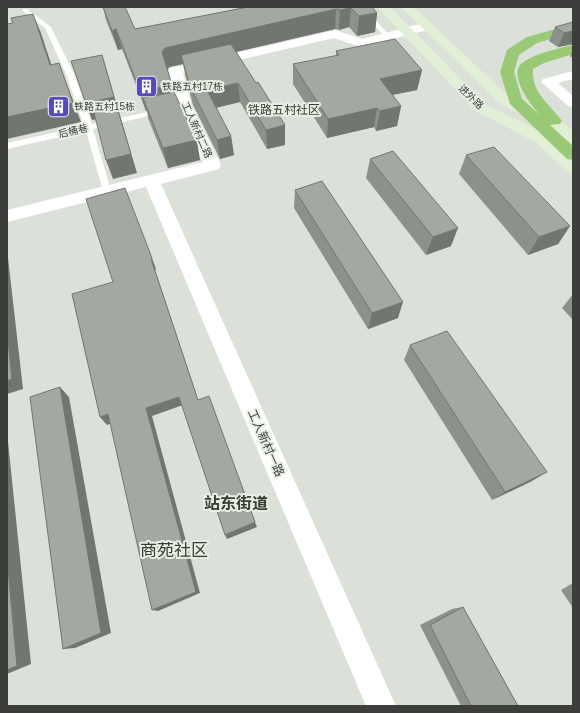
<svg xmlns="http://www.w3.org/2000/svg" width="580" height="713" font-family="Helvetica,'Noto Sans SC',sans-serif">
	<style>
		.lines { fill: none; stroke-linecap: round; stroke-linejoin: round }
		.lane { fill: #fff; fill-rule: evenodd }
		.street { fill: #fff; fill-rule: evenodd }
		.secondary { fill: #e1efd6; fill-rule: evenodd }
		.highway { fill: #9ac975; fill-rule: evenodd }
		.wall { fill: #8c918a }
		.shaded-wall { fill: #727670 }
		.building { fill: #a3a9a0; stroke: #727670 }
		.labels { text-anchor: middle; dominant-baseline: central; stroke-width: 4; stroke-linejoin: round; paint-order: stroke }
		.far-poi-label { font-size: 10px; fill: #3b3e3a; stroke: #e9efe5; text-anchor: start }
		.far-street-label { font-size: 10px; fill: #3b3e3a; stroke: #e9efe5 }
		.far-quarter-label { font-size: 12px; fill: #373c34; stroke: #e9efe5 }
		.street-label { font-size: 12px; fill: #3b3e3a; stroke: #e9efe5 }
		.district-label { font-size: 16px; font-weight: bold; fill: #373c34; stroke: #e9efe5 }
		.near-quarter-label { font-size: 17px; fill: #373c34; stroke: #e9efe5 }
	</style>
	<rect width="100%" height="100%" fill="#dbe1d8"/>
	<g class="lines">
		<!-- lane -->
		<g class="lane">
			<path d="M357,7H364L389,35V37H385Z"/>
			<path d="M23,9H27L51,27L74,74L92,124L161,109L165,111L161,113L93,129L111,191L110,193H104L103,191L86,131L7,149V143L84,126L66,74L45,28L23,11Z"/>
		</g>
		<!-- street -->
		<g class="street">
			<path d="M427,22L431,23L433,26L431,29L361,47L334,38L183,73L192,106L221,165L219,169L161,184L396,706H366L146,187L7,222V210L203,162L178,106L168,71L170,68L335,30L362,39Z"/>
			<path d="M573,71V79L558,83L573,96V107L568,106L541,82L543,79Z"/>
		</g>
		<!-- secondary -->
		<g class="secondary">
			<path d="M377,7H390L486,105L549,135L573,158V174L567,172L537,143L476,111Z"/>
			<path d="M401,7H414L508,96L567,125L573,132V146L567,145L555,133L498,102Z"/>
		</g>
		<!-- highway -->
		<path class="highway" d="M573,24V32L537,43L519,55L514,72L522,99L541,116C533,108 508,76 521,64C530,55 559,48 573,45V54L544,63L533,69C531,93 550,104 562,121L560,124L550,125L573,146V160L567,159L510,104L500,72L507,50L527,37Z"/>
	</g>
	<!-- wall -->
	<g class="wall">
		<path d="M103,7H125L135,29L248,7H372L377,13L375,32L357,36L349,27L339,30L335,29L236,52L285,145L267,149L240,102L216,108L231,136L234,155L220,159L193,105L185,74L183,64L169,67L167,70L173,92L200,160L168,168L148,118L147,111H146L122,49L118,50L106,20Z"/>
		<path d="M573,22V44L558,47L549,41L555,27Z"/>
		<path d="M573,50V59L570,56Z"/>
		<path d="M336,51L422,70L417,90L392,95L401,106L397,126L376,131L374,127L327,138L293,84V64L336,56Z"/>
		<path d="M466,155L570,226L558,244L528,255L459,174Z"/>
		<path d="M370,159L451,246L426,255L366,178Z"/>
		<path d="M295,190L398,318L368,329L294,208Z"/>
		<path d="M573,294V320L562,308Z"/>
		<path d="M410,345L532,481L492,500L404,360Z"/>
		<path d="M573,583V608L561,590Z"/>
		<path d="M463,607L518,706H461L420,625L452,609Z"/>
	</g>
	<!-- shaded-wall -->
	<g class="shaded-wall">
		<path d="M351,8L349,27L339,30L340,10Z"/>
		<path d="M336,9L335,29L184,64L181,55L183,64L169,67L167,71L162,52L165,48Z"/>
		<path d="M377,13L375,32L357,36L359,16Z"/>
		<path d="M33,14L41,33L58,85L50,65Z"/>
		<path d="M116,29L122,49L118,50L112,31Z"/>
		<path d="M573,31V44L558,47L564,33Z"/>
		<path d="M102,55L137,173L113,179L106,160L98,119L92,120L85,101Z"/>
		<path d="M59,63L81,122L7,139V117Z"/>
		<path d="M422,70L417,90L377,98L380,79Z"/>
		<path d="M238,83L240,102L210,109L207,90Z"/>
		<path d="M172,85L176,104L143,98L147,111H146L140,91Z"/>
		<path d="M401,106L397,126L376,131L380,111Z"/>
		<path d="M377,108L374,127L327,138L328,119Z"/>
		<path d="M285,125V145L267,149L266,130Z"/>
		<path d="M231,136L234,155L220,159L217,140Z"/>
		<path d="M197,140L200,160L168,168L163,148Z"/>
		<path d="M570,226L558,244L528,255L539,237Z"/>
		<path d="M458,228L451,246L426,255L433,237Z"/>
		<path d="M7,249L23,389L7,394Z"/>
		<path d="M152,258L156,269L155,270L201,408L151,259Z"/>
		<path d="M403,302L398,318L368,329L372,313Z"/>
		<path d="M60,387L69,397L111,633L75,648L63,649Z"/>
		<path d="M179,397L183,405L152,416L200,593L158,611L152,610L146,408Z"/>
		<path d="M108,414L114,422L107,425L100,417Z"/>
		<path d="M7,432L31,664L7,674Z"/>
		<path d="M547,472L532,481L492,500L505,492Z"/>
		<path d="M255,522L257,527L227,539L225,535Z"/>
	</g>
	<!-- building -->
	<g class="building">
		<path d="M103,7H125L135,29L248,7H372L377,13L359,16L351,8L340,10L336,9L165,48L162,52L172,85L140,91L116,29L112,31Z"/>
		<path d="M33,14L50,65L59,63L73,103L7,117V24L13,23L11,18Z"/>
		<path d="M573,22V31L564,33L555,27Z"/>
		<path d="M395,39L422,70L380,79L401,106L380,111L377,108L328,119L293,64L339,55L336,51Z"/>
		<path d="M231,44L256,83L258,82L285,125L266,130L238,83L207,90L231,136L217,140L190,86L181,55Z"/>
		<path d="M102,55L114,97L91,102V99L85,101L71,61Z"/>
		<path d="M174,92L197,140L163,148L143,98Z"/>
		<path d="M116,104L131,154L106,160L93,109Z"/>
		<path d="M494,147L570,226L539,237L466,155Z"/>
		<path d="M393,151L458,228L433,237L370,159Z"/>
		<path d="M322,181L403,302L372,313L295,190Z"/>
		<path d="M125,188L152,258L151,259L198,400L209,396L255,522L225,535L179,397L146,408L196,592L152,610L108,414L100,417L72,294L113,282L86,199Z"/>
		<path d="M7,331L12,379L7,381Z"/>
		<path d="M447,331L547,472L505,492L410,345Z"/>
		<path d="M60,387L101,633L63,649L30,397Z"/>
		<path d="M7,558L17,666L7,670Z"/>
		<path d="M463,607L518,706H471L430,625Z"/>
	</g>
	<!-- icons -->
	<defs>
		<symbol id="building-square" viewBox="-11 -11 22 22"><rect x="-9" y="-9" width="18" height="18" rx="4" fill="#574ac1" stroke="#e9efe5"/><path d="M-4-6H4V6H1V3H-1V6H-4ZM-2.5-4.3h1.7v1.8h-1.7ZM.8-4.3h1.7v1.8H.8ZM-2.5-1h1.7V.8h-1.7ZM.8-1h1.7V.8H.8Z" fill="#fff"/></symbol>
	</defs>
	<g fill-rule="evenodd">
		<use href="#building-square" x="134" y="74" width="25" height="25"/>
		<use href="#building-square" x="46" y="94" width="25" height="25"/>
	</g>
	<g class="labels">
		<!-- far-poi labels -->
		<g class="far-poi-label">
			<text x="162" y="86">铁路五村17栋</text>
			<text x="74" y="106">铁路五村15栋</text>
		</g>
		<!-- far-street labels -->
		<g class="far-street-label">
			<text transform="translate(471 97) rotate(44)">进外路</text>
			<text transform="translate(197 130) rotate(66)">工人新村二路</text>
			<text transform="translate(73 131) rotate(-13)">后桶巷</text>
		</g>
		<!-- far-quarter labels -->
		<g class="far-quarter-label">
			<text x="284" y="110">铁路五村社区</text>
		</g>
		<!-- street labels -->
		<g class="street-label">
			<text transform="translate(266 443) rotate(66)">工人新村一路</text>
		</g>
		<!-- district labels -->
		<g class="district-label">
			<text x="236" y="503">站东街道</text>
		</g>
		<!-- near-quarter labels -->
		<g class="near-quarter-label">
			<text x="174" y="550">商苑社区</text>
		</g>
	</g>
	<!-- border -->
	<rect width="580" height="713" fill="none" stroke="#3b3e3a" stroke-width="16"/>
</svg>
